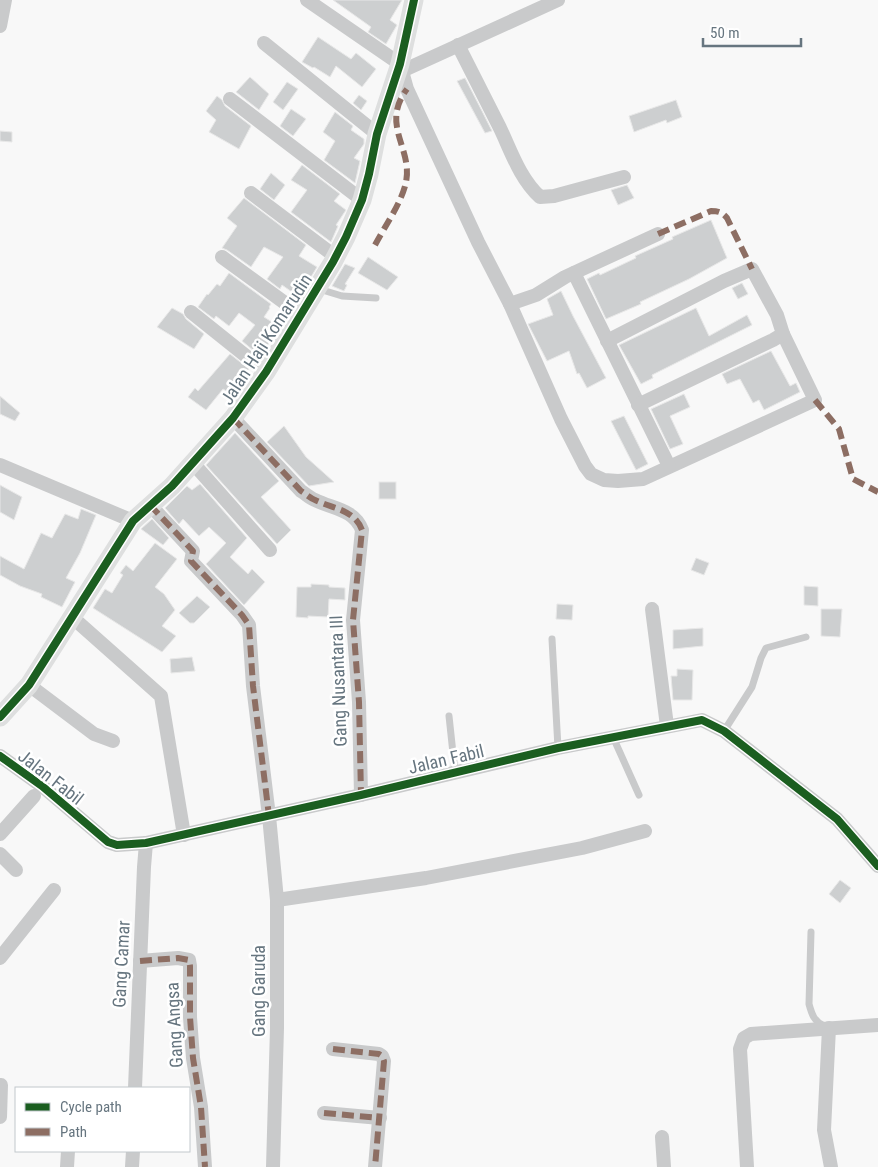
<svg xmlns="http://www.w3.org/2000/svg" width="878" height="1167" font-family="'Roboto Condensed',sans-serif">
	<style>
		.building { fill: #cdcfd0; stroke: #e8e8e8 }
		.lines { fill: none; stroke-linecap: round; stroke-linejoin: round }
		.lane { stroke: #c9cacb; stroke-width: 7 }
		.street { stroke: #c9cacb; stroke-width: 14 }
		.secondary { stroke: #dedfdf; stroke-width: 19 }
		.quiet { stroke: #8d6e63; stroke-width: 6; stroke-dasharray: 12 6; stroke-linecap: butt }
		.cycleway-casing { stroke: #fff; stroke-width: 11 }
		.cycleway { stroke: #1b5e20; stroke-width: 8 }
		.labels { text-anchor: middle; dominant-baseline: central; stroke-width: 5; stroke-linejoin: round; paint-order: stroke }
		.street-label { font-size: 18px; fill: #66757f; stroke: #fff }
	</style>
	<rect width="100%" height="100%" fill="#f8f8f8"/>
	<!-- building -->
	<g class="building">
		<path d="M333,0H402L390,20L397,25L386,44L368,32L371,27Z"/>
		<path d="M318,37L351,59L356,53L376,69L362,87L336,66L330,77L314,67L313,68L302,62Z"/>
		<path d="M250,77L269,94L259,110L236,92Z"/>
		<path d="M465,78L482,111L492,131L485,133L457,81Z"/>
		<path d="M287,82L298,89L283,110L273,102Z"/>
		<path d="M359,95L367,101L361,110L353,103Z"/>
		<path d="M217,96L222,100L225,106L251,126L239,149L209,132L216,120L206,111Z"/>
		<path d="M676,100L682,117L667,123L666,120L634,132L629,116Z"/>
		<path d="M291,109L306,119L293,136L280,126Z"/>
		<path d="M335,112L353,126L351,130L364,139V144L354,158L360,161L355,183L324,160L335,141L323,132Z"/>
		<path d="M0,131L12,132V142L0,141Z"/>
		<path d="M302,165L340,194L334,201L346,210L336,225L338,226L331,242L291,212L307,190L291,180Z"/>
		<path d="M271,173L285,185L274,200L260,189Z"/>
		<path d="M627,185L634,198L618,205L611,190Z"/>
		<path d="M244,198L306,245L299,256L317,267L299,297L282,285L280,289L267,279L283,257L264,247L251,267L227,250L222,248L237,226L227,218Z"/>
		<path d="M711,220L727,258L689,279L640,302L641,304L606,319L587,279L599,273L600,275L636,258L635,256L673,239L672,237Z"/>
		<path d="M368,257L398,277L387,290L358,273Z"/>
		<path d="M345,264L355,268L345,284L347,285L344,291L332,286Z"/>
		<path d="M229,273L271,304L269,307L270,308L264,317L280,327L260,356L242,341L255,325L239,313L229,326L216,316L214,319L198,307L207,294L208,295L217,284L220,286Z"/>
		<path d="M742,283L748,294L738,299L732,288Z"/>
		<path d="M561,291L573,316L606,378L587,388L579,373L577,374L569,351L547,361L528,324L553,315L547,299Z"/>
		<path d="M172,308L183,314L186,319L204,334L194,349L157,327Z"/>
		<path d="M696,308L709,336L747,315L752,325L652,375L653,378L641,384L619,345Z"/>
		<path d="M771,351L790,386L796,383L800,392L764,410L759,400L753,403L740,379L727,384L722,374Z"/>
		<path d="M230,354L249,369L230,393L223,389L206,410L188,397L195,388L198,391Z"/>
		<path d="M684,394L690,407L670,416L683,444L670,449L651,409Z"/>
		<path d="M0,396L20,413L15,421L0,414Z"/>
		<path d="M624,416L648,464L636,470L611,421Z"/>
		<path d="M284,426L306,457L334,482L309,486L267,442Z"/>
		<path d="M235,433L279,481L261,497L291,530L277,544L206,465Z"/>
		<rect x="379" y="482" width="17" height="17"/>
		<path d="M200,484L247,538L230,557L248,574L252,569L265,582L244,605L206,564L226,543L209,527L199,536L183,519L179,524L165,508L187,486L192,490Z"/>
		<path d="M0,485L22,497L14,520L0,512Z"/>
		<path d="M81,509L96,515L80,553L66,578L75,582L62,607L41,597L42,594L20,586L0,575V556L24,569L41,533L52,538L65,514L78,519Z"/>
		<path d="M152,519L169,538L163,545L141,529Z"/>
		<path d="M155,543L177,559L155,587L164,594L175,610L162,626L176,636L162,652L93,608L105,589L112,593L123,575L120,573L126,565L133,571Z"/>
		<path d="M696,558L709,563L704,575L691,570Z"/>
		<path d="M311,584L329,585V587L345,588V600L329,599L328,617L308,616V618L296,617L297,587H311Z"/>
		<path d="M804,586L818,587V606L804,605Z"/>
		<path d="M197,596L210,607L194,623H190L179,613Z"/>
		<path d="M557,604L573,605L572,620L556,619Z"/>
		<path d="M821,609H842L840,637L821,636Z"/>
		<path d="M703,628V646L673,649V630Z"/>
		<path d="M192,657L195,671L171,673L170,659Z"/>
		<path d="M677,669L693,670L692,700H673L671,676H677Z"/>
		<path d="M840,880L851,888L840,903L829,894Z"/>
	</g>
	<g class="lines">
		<!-- lane -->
		<g class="lane">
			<path d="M319,289L342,296L376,298"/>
			<path d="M552,639L558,748"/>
			<path d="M449,716L455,772"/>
			<path d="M724,731L752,687L761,658L766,648L806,637"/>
			<path d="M613,737L639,795"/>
			<path d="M811,932L809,1004C812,1015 814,1021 824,1026"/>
		</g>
		<!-- street -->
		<g class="street">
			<path d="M307,0L400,64L402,71L558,0"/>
			<path d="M0,26L5,0"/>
			<path d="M264,43L377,134"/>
			<path d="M458,45C472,73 486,100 500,128C511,151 520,179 540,197L554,196L624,177"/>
			<path d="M402,71L407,89L478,242L510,304L561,419L585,466L591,474L604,480L618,481L643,479L815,400L783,334"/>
			<path d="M230,99L362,200"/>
			<path d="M251,193L336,257"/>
			<path d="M222,257L300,314"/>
			<path d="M574,273L669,466"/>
			<path d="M510,304L536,295L565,277L658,234"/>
			<path d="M191,312L266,372"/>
			<path d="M607,341L724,281L752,269L777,315L783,334L773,340L638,405"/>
			<path d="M233,418L301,491C306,494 310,498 315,500C333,509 354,509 362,530L353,620L359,702L361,795"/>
			<path d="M192,462L270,550"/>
			<path d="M0,465L133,521"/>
			<path d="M150,505L193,551L191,561L242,615L249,625L253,686L269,816L277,900V1028L273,1167"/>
			<path d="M652,609L667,726"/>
			<path d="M72,617L161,696L184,835"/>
			<path d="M29,685L94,734L113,741"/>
			<path d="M0,756L42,786L108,842L117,845L146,843L361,795L558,748L702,720L724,731L837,819L878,866"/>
			<path d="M0,834L34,796"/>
			<path d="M0,854L16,870"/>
			<path d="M277,900L426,878L582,848L645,831"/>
			<path d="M0,958L54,890"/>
			<path d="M140,961L178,958L189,960L190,966V1017L193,1058L201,1107L205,1167"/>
			<path d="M829,1028L824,1130L831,1167"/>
			<path d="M333,1049L379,1054L382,1056L384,1061L375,1167"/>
			<path d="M135,1088L144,867L146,843"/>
			<path d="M324,1113L380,1118"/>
			<path d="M0,1117L1,1085"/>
			<path d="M662,1137L664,1167"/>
			<path d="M67,1167L68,1151"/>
			<path d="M132,1167L133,1151"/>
			<path d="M747,1167L740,1049L744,1038L751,1034L878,1025"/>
		</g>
		<!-- secondary -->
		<path class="secondary" d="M0,717L29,685L133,521L172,486L233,418L266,372L333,262L346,237L362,200L369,174L377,134L400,64L414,0"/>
		<!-- quiet -->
		<g class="quiet">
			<path d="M658,234L711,211C718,211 722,212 727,218L752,269"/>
			<path d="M375,245C385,226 402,202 406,182C413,148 380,125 407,89"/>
			<path d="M815,400L839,429L853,479L878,492"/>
			<path d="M233,418L301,491C306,494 310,498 315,500C333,509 354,509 362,530L353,620L359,702L361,795"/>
			<path d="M150,505L193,551L191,561L242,615L249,625L253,686L269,816"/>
			<path d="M140,961L178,958L189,960L190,966V1017L193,1058L201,1107L205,1167"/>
			<path d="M333,1049L379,1054L382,1056L384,1061L375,1167"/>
			<path d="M324,1113L380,1118"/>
		</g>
		<defs>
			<g id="cycleway">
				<path d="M0,717L29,685L133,521L172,486L233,418L266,372L333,262L346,237L362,200L369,174L377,134L400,64L414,0"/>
				<path d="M0,756L42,786L108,842L117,845L146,843L361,795L558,748L702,720L724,731L837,819L878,866"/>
			</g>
		</defs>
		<!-- cycleway casing -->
		<use href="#cycleway" class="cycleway-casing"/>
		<!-- cycleway -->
		<use href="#cycleway" class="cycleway"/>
	</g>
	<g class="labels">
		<!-- street labels -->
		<g class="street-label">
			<text transform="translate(266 339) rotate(-57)">Jalan Haji Komarudin</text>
			<text transform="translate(338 681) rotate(-92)">Gang Nusantara III</text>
			<text transform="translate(446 759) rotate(-13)">Jalan Fabil</text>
			<text transform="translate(51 777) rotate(38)">Jalan Fabil</text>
			<text transform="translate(121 964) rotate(-87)">Gang Camar</text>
			<text transform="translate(258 991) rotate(-90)">Gang Garuda</text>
			<text transform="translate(174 1025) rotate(-93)">Gang Angsa</text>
		</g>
	</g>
	<!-- legend -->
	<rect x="15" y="1087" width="175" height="65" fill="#ffffff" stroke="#c2c8cc"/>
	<rect x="25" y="1103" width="25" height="8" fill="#1b5e20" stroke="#c2c8cc"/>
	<text x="60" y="1112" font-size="15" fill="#66757f">Cycle path</text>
	<rect x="25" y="1128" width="25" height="8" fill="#8d6e63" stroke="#c2c8cc"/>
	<text x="60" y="1137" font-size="15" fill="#66757f">Path</text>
	<!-- scale -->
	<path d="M703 38v8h98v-8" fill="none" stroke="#66757f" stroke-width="2.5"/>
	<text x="710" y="38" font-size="15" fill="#66757f" stroke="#ffffff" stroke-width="4" paint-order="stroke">50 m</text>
</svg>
